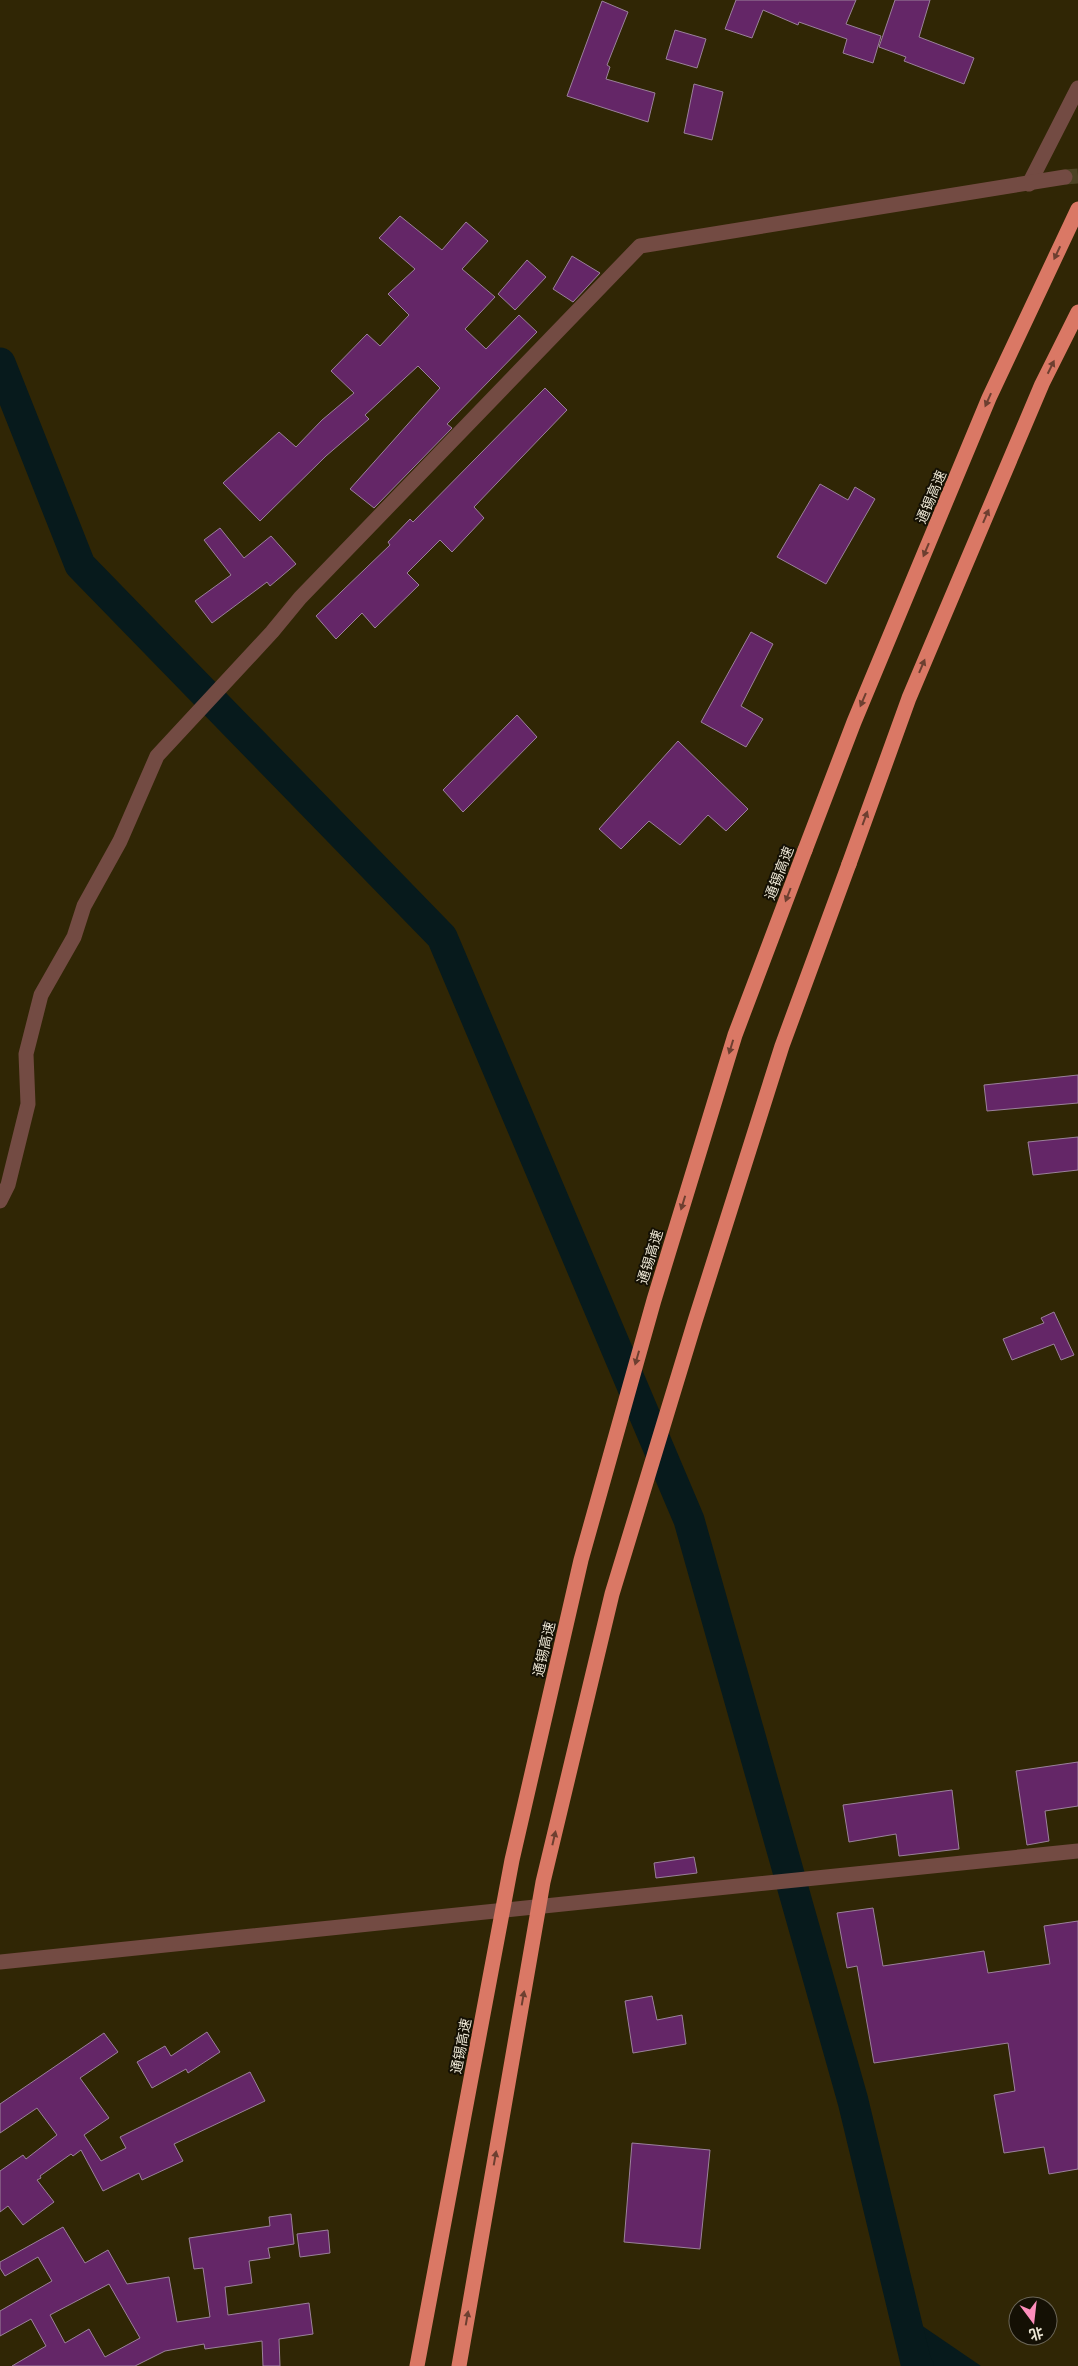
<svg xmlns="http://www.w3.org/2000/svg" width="1078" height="2366" font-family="Arial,'Noto Sans SC',sans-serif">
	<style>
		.water { fill: #071a1c }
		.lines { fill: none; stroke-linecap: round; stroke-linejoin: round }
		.river { stroke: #071a1c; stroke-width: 31 }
		.building { fill: #642667; stroke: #9b819b; fill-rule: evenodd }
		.minor-tunnel { stroke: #4c4324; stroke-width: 15; stroke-dasharray: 15 8; stroke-linecap: butt }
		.minor { stroke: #734b43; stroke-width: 15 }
		.tertiary { stroke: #734b43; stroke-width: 15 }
		.motorway { stroke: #da7865; stroke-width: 15 }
		.motorway-bridge { stroke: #da7865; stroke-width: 15 }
		.oneway { fill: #6d3f30 }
		.labels { text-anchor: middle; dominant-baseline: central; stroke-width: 4; stroke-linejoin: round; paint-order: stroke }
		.street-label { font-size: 14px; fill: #ebe5d3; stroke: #141004 }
	</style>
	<rect width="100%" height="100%" fill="#302605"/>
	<!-- water -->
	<path class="water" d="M921,2325L981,2366H914Z"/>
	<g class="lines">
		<!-- river -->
		<path class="river" d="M0,363L80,565L442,937L689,1520L853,2101L916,2363L918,2366"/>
	</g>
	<!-- building -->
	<g class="building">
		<path d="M736,0H856L846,24L881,36L873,63L843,53L847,39L799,22L798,25L763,10L752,38L725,29Z"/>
		<path d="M895,0H930L919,37L974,58L964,84L904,61L906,57L879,47Z"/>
		<path d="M602,1L628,12L607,65L610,67L606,79L655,93L648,122L567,96Z"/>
		<path d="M675,30L706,39L697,68L666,59Z"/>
		<path d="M694,84L723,92L712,140L684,133Z"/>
		<path d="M400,216L442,250L466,222L488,241L462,269L495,297L465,329L486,349L519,315L537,332L447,424L452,428L374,508L350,489L440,388L418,366L365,415L369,419L326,456L260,521L223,483L279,432L296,447L322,420L354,393L331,371L367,334L380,346L409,315L388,294L415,269L379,238Z"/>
		<path d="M572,256L600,273L573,302L553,289Z"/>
		<path d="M527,260L546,277L515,310L498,294Z"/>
		<path d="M545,388L567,410L474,507L484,518L452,552L440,540L407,573L419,585L375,628L362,613L336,639L316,616L390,545L388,542L410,519L413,522Z"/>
		<path d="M820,484L848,500L855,487L875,499L826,584L777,557Z"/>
		<path d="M220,528L244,558L271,536L296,564L270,586L267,582L212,623L195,601L231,575L204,540Z"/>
		<path d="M751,632L773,644L741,706L763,719L746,747L701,722Z"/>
		<path d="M517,715L537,737L463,812L443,790Z"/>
		<path d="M678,741L748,809L726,831L708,815L680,845L649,821L621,849L599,829Z"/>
		<path d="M1078,1075V1103L987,1111L984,1085Z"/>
		<path d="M1078,1137V1170L1033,1175L1028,1142Z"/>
		<path d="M1054,1312L1074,1355L1061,1360L1054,1344L1012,1360L1003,1339L1044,1323L1041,1318Z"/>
		<path d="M1078,1762V1806L1045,1811L1049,1841L1027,1845L1016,1771Z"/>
		<path d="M952,1790L959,1849L899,1856L896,1834L849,1842L843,1805Z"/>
		<path d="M694,1857L697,1873L656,1878L654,1863Z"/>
		<path d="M873,1908L883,1966L984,1951L988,1973L1050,1964L1044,1926L1078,1921V2169L1049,2174L1044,2147L1004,2153L994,2095L1015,2091L1008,2043L874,2063L857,1966L847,1968L837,1913Z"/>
		<path d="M652,1996L657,2020L682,2015L686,2044L633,2053L625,2001Z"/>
		<path d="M207,2032L220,2052L188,2073L186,2069L152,2088L137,2062L165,2046L171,2056Z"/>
		<path d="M104,2033L118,2052L80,2078L109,2118L84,2135L101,2161L126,2148L120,2137L250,2072L265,2101L174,2144L183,2161L142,2180L139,2173L103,2191L81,2150L73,2156L71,2154L40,2176L41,2178L37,2180L54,2202L23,2225L8,2206L0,2212V2171L23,2155L26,2159L57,2135L37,2108L0,2133V2104Z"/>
		<path d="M632,2143L710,2150L700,2249L624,2242Z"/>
		<path d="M291,2214L294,2244L268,2248L270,2258L249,2261L252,2283L225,2287L228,2315L309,2303L313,2334L279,2339L280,2366H263L262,2341L205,2349L204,2344L165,2351L135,2366H12L46,2346L31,2319L0,2336V2311L52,2281L38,2257L5,2276L0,2268V2262L63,2227L85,2263L108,2250L127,2284L169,2277L177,2322L210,2317L203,2268L194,2269L189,2238L270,2226L269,2217ZM109,2284L140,2338L105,2357L89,2329L65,2343L50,2315Z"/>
		<path d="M328,2230L330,2253L300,2257L297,2234Z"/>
	</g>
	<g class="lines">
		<!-- minor-tunnel -->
		<path class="minor-tunnel" d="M1065,177L1078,176"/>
		<!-- minor -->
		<g class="minor">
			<path d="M1029,184L1078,88"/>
			<path d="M0,1201L8,1185L28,1104L26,1054L41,995L74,937L84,906L120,841L157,756L272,632L300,598L640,246L1065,177"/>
		</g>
		<!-- tertiary -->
		<path class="tertiary" d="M0,1962L1078,1851"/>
		<!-- motorway -->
		<g class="motorway">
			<path d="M805,850L854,722L989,398L1078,209"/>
			<path d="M849,864L909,698L1042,384L1078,312"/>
		</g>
		<!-- motorway-bridge -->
		<g class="motorway-bridge">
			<path d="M417,2366L512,1860L581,1560L654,1300L735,1035L805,850"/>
			<path d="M459,2366L543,1882L612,1594L695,1321L782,1046L849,864"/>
		</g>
	</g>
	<!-- one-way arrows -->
	<defs><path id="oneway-solid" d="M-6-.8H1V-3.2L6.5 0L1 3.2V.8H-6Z" transform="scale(1.25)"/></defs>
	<g class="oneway">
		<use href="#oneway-solid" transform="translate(1057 253) rotate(115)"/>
		<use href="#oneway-solid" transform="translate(1051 367) rotate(-64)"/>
		<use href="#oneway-solid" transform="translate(988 400) rotate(114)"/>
		<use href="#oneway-solid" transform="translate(986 516) rotate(-67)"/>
		<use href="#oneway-solid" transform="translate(926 550) rotate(113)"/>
		<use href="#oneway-solid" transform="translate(922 666) rotate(-67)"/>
		<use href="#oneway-solid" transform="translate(863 700) rotate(113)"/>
		<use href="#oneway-solid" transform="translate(865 818) rotate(-70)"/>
		<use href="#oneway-solid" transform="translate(788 895) rotate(111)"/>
		<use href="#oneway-solid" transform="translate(731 1047) rotate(107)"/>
		<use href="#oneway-solid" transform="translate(683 1203) rotate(107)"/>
		<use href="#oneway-solid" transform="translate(637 1358) rotate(106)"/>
		<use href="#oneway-solid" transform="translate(554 1838) rotate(-77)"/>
		<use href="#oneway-solid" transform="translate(523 1998) rotate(-80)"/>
		<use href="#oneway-solid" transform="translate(495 2158) rotate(-80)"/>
		<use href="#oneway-solid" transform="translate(467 2318) rotate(-80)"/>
	</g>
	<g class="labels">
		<!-- street labels -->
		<g class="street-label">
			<text transform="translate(931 497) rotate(-67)">通锡高速</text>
			<text transform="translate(779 873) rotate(-69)">通锡高速</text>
			<text transform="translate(650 1257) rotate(-73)">通锡高速</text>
			<text transform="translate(544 1649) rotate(-77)">通锡高速</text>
			<text transform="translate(461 2046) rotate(-79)">通锡高速</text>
		</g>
	</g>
	<!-- north arrow -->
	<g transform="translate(1033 2321) rotate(165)"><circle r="24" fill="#141004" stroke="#6a6557"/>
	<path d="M0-4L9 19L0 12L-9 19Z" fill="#fe8ebc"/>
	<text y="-8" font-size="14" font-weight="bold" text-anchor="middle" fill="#ebe5d3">北</text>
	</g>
</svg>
